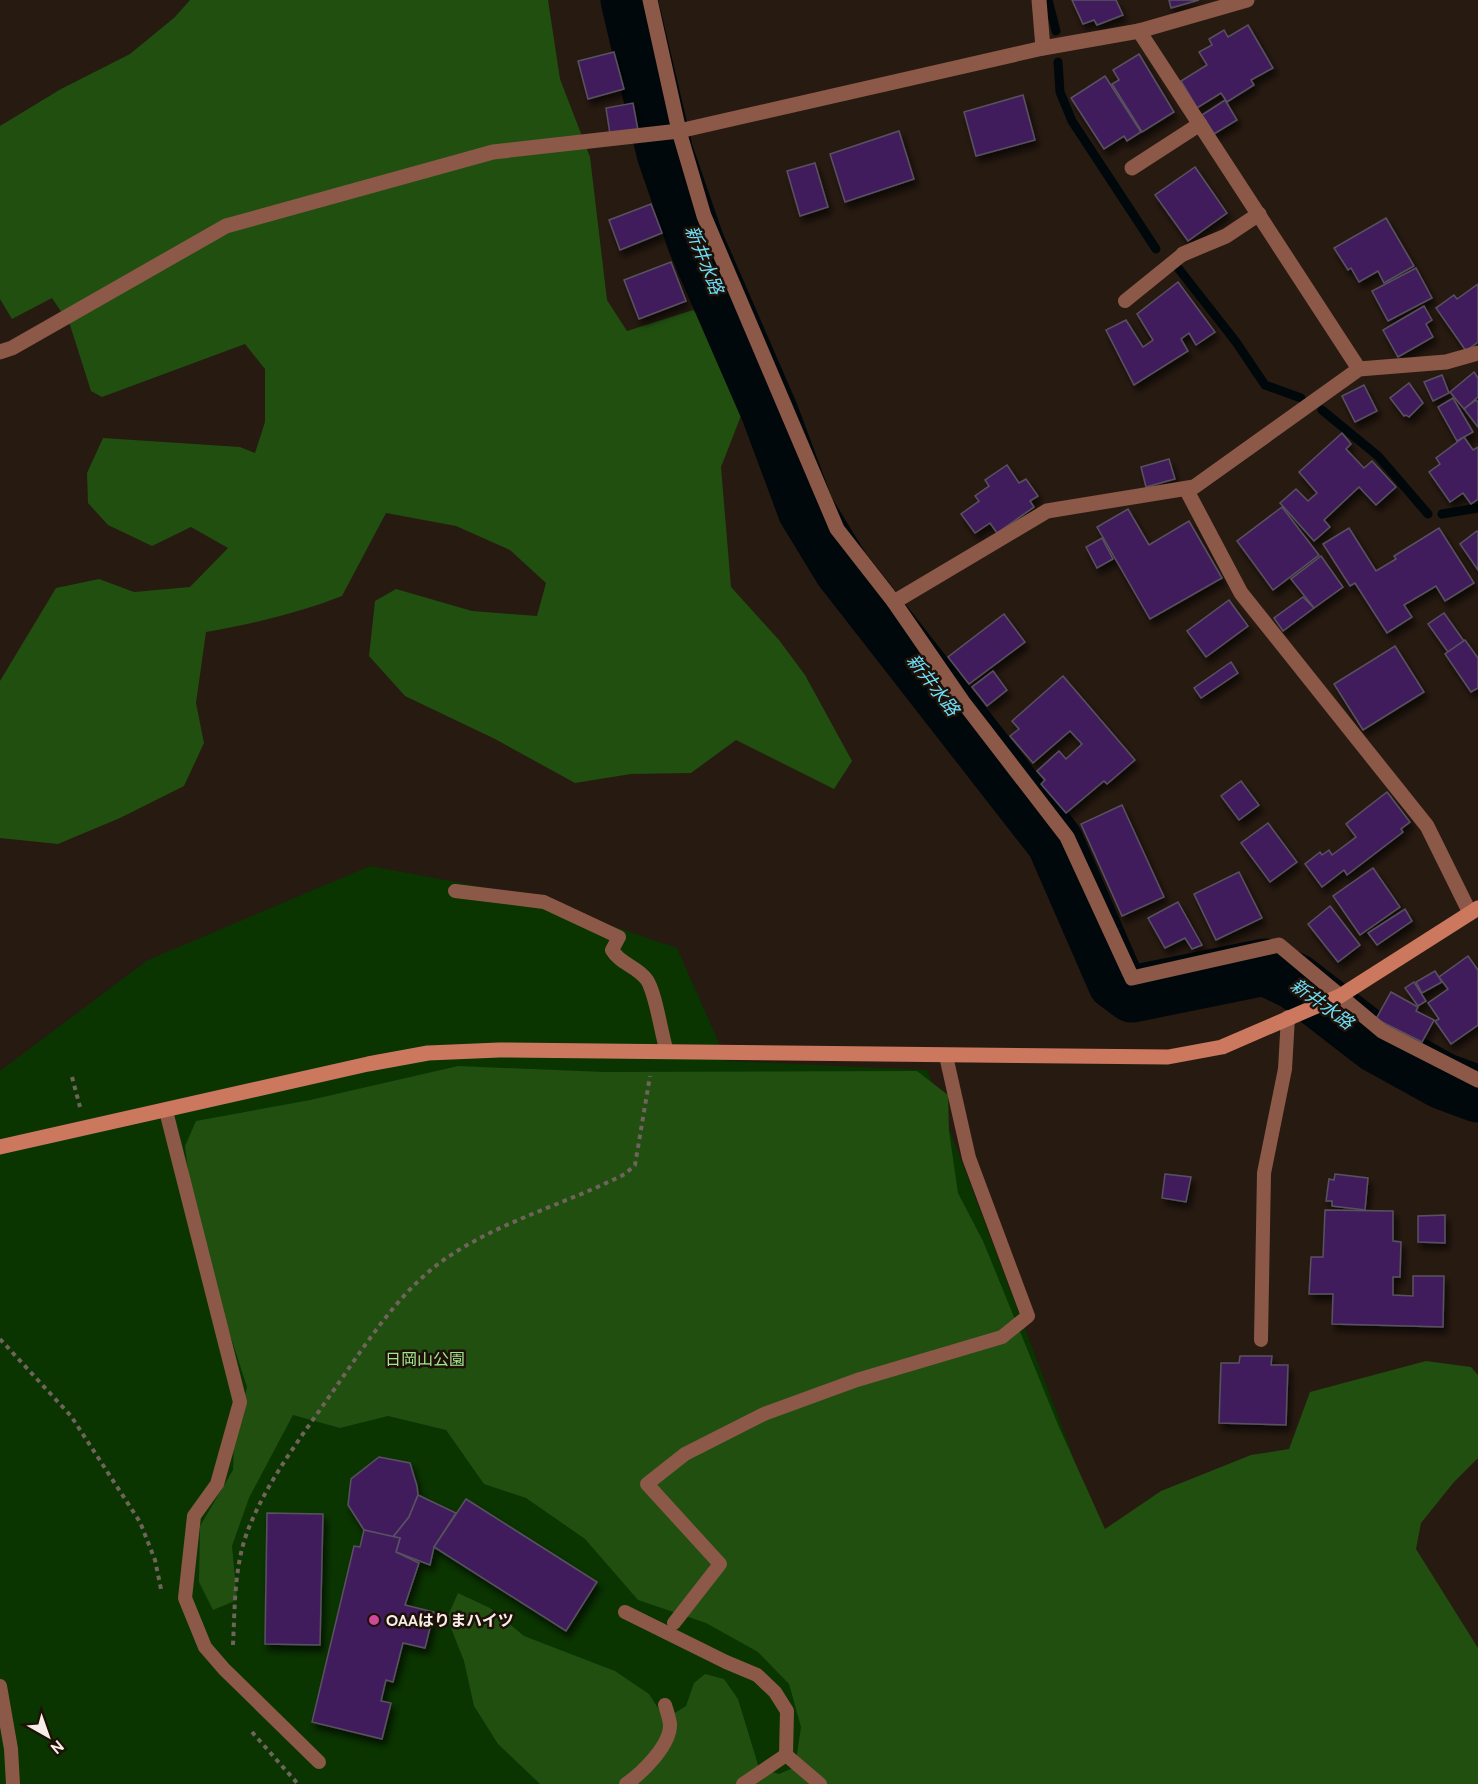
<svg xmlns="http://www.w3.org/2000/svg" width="1478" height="1784" font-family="Cabin,'Noto Sans JP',sans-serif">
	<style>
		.green { fill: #0a3400 }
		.forest { fill: #204f10 }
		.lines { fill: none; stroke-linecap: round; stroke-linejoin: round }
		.stream { stroke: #00080b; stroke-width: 9 }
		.river { stroke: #00080b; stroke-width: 57 }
		.building { fill: #411f5b; stroke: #595160; stroke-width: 1.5; filter: url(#shadow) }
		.path { stroke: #6f635b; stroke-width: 4; stroke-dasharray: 4.5 4.5; stroke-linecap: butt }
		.lane { stroke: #8c5848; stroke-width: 14 }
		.street { stroke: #8c5848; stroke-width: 15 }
		.secondary { stroke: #cc785f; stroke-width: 15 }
		.hotel-dot { fill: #d1479c; stroke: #1d1108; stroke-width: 2 }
		.labels { text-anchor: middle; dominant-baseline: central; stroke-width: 5; stroke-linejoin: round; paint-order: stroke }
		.park-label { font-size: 16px; fill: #a1e58e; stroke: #1d1108 }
		.poi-label { font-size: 16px; font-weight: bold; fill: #f7eee7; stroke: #1d1108; text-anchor: start }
		.water-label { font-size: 18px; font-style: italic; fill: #6fdff9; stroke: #1d1108 }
	</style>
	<defs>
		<filter id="shadow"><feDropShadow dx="3.5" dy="6" stdDeviation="3" flood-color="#0009"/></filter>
	</defs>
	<rect width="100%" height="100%" fill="#271a11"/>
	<!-- green -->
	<path class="green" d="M370,866L515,893L677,948L727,1061L927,1070L1069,1445L1105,1560L1444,1784H0V1071L148,960Z"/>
	<!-- forest -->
	<g class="forest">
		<path d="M190,0H548L560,79L590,157L607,300L627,331L693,310L723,340L746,403L721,467L731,587L779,640L805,675L852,761L834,789L736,740L691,773L631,774L575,783L495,739L405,696L369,656L375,601L396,589L472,611L537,616L546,583L510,550L456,526L386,513L342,596C298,613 253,624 206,632L196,703L204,743L184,786L120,818L58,844L0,838V681L56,588L99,579L134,592L190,587L228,548L191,527L152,546L108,525L88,503L87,473L103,438L240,447L255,453L265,422V369L245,344L102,397L91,391L70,325L52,298L12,319L0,299V126L61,89L130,54L175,17Z"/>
		<path d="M458,1066L604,1072L917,1071L948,1095L949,1131L958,1193L983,1241L1059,1427L1105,1529L1161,1491L1251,1455L1289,1449L1310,1392L1426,1361L1471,1367L1478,1375V1458L1454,1482L1421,1523L1416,1549L1478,1648V1784H540L498,1744L474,1706L464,1661L447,1618L458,1593L490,1608L524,1636L615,1671L649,1694L665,1719L686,1706L694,1683L705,1674L724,1679L738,1699L759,1768L779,1774L795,1767L801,1727L789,1684L758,1652L706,1623L638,1600L585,1539L526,1498L484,1484L446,1430L388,1416L340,1428L293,1415L249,1498L232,1546L237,1600L213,1610L199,1582L200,1526L233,1470L234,1438L247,1387L195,1227L185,1146L196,1121L310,1100Z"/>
	</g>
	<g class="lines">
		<!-- stream -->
		<g class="stream">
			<path d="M1048,0L1056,31"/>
			<path d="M1058,62L1060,92L1072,121L1156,249"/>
			<path d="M1178,268L1236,342L1265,385L1301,398"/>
			<path d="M1322,410L1378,456L1428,514"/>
			<path d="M1442,514L1478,508"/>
		</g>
		<!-- river -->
		<path class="river" d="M629,0L665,153L696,243L770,413L806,510L842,569L1055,842L1116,982L1132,994L1265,967L1296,982L1376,1044L1443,1081L1478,1094"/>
	</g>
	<!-- building -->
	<g class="building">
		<path d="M1072,0H1116L1123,15L1097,25L1094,20L1083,24Z"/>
		<path d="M1169,0H1199L1171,8Z"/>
		<path d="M1248,25L1273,68L1251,80L1254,85L1227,102L1221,93L1197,108L1181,81L1207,65L1199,52L1212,45L1209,39L1224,30L1228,37Z"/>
		<path d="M614,52L624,89L588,99L578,61Z"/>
		<path d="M1139,54L1174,112L1142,132L1112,84L1119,80L1113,70Z"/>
		<path d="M1105,76L1141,132L1127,141L1124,136L1104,149L1071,98Z"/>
		<path d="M1023,95L1035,140L976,156L964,112Z"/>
		<path d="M1225,100L1237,120L1214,134L1202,115Z"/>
		<path d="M633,103L638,130L610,134L606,108Z"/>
		<path d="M899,131L914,179L845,202L830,154Z"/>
		<path d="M815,163L828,207L800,216L787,171Z"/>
		<path d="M1195,167L1227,213L1188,241L1155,195Z"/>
		<path d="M651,204L662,233L620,250L609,220Z"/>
		<path d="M1386,218L1414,266L1384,283L1378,271L1359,282L1351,268L1348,270L1334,248Z"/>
		<path d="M671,262L686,301L639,319L624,280Z"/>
		<path d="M1416,268L1432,298L1388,321L1372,291Z"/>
		<path d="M1178,282L1215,332L1196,345L1189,333L1181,339L1188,351L1134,385L1106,330L1126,320L1143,347L1153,340L1137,314Z"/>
		<path d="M1478,284V342L1466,351L1436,308L1454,295L1457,299Z"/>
		<path d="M1424,306L1432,320L1426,324L1433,337L1398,357L1383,330Z"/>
		<path d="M1474,372L1478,378V397L1464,409L1450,392Z"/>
		<path d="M1442,375L1449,393L1433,401L1424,382Z"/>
		<path d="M1409,383L1423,403L1409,417L1406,415L1404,416L1390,398Z"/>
		<path d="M1364,385L1377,411L1355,422L1342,396Z"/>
		<path d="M1453,398L1473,432L1457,441L1438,407Z"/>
		<path d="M1476,400L1478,402V427L1464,409Z"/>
		<path d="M1342,433L1351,444L1346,449L1364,468L1372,461L1396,487L1376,505L1359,487L1324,520L1330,527L1314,541L1280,503L1296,489L1308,501L1317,493L1299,472Z"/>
		<path d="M1464,437L1473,450L1478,447V499L1471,504L1463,493L1450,502L1429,472L1440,464L1436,458Z"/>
		<path d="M1169,459L1175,479L1146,487L1141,467Z"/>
		<path d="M1007,465L1019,483L1026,479L1038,496L1030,501L1034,507L997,533L990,523L975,533L961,514L979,501L975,496L989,486L985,480Z"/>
		<path d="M1282,507L1319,555L1273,590L1237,541Z"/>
		<path d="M1128,509L1149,545L1189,521L1222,578L1150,619L1097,527Z"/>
		<path d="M1349,528L1376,571L1396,559L1394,556L1439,528L1474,583L1445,601L1436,586L1404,605L1412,617L1387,633L1355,583L1350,586L1323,544Z"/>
		<path d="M1477,531L1478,532V570L1460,544Z"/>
		<path d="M1102,538L1113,559L1097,568L1086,547Z"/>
		<path d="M1321,556L1343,587L1314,608L1291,579Z"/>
		<path d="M1303,597L1314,608L1283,631L1274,618Z"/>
		<path d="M1229,600L1248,626L1206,657L1187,631Z"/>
		<path d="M1444,613L1464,641L1448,652L1428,624Z"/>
		<path d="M1004,614L1025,642L969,684L948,657Z"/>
		<path d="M1465,640L1478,658V688L1471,692L1445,654Z"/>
		<path d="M1395,646L1424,692L1363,730L1334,684Z"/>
		<path d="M1231,662L1238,673L1201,698L1194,688Z"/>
		<path d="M993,671L1007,690L987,706L972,687Z"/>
		<path d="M1063,676L1135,760L1107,784L1104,781L1066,813L1041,784L1045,780L1037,771L1059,751L1066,759L1082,744L1070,731L1033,763L1010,736L1019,729L1012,721Z"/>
		<path d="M1241,781L1259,805L1239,820L1221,796Z"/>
		<path d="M1387,792L1410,822L1401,829L1403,832L1347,875L1344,870L1322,887L1305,864L1320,852L1322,855L1329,850L1332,855L1356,837L1346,824Z"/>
		<path d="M1122,805L1164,897L1122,916L1081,824Z"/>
		<path d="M1268,823L1297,862L1270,882L1241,843Z"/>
		<path d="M1373,868L1400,907L1360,935L1333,896Z"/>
		<path d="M1239,872L1262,918L1216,940L1194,894Z"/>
		<path d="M1178,902L1202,945L1192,949L1185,938L1165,948L1148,918Z"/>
		<path d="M1330,906L1360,945L1338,962L1308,924Z"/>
		<path d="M1405,909L1412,921L1377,945L1368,933Z"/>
		<path d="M1468,956L1478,970V1025L1451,1044L1435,1021L1439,1019L1428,1003L1448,989L1439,977Z"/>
		<path d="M1435,971L1442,982L1422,993L1416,982Z"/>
		<path d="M1414,982L1426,1001L1418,1006L1405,988Z"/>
		<path d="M1391,992L1418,1007L1416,1011L1434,1020L1422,1042L1376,1019Z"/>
		<path d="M1165,1174L1191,1177L1186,1202L1162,1198Z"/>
		<path d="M1335,1174L1368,1178L1365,1210L1332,1206V1201H1326L1329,1179L1334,1180Z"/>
		<path d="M1325,1210L1393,1211V1241L1401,1242L1400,1277H1393V1295L1413,1296V1276H1444L1443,1327L1332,1324L1333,1294H1309L1311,1257H1323Z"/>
		<path d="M1445,1215V1243L1418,1242V1216Z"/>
		<path d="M1240,1356H1272L1271,1365H1288L1286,1425L1219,1423L1221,1363H1239Z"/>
		<path d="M379,1457L410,1463L417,1486L418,1495L409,1517L393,1537L364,1530L348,1505L351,1479Z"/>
		<path d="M418,1495L456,1513L434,1547L430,1565L396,1552L400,1538L393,1537L409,1517Z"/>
		<path d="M466,1499L597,1582L566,1631L434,1547Z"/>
		<path d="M267,1513L323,1514L320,1645L265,1644Z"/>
		<path d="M364,1530L400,1538L396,1552L419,1563L405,1605L434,1612L425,1648L403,1643L393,1682L386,1680L381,1701L391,1703L382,1739L312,1722L354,1546L360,1547Z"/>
	</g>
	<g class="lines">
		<!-- path -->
		<g class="path">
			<path d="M72,1077L80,1107"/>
			<path d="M0,1339L71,1416L140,1522L155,1560L161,1589"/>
			<path d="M233,1645C235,1605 234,1562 250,1525C270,1477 302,1436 331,1394C364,1347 398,1292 445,1259C500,1221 566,1204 625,1174L635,1165L650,1076"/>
			<path d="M252,1732L298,1784"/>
		</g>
		<!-- lane -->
		<g class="lane">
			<path d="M1125,301L1183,254"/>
			<path d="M455,891L544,902L619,937L612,950C620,964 637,966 647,980C656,994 661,1033 667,1052"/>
			<path d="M166,1111L240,1402L217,1484L194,1516L185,1598L205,1647L224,1669L319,1762"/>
			<path d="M1261,1340L1264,1173L1285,1069L1288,1017"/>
			<path d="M625,1612L726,1662L757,1675L775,1692L787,1711L786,1755"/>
			<path d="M674,1623L720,1564L647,1484L685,1454L764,1414L857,1380L1002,1337L1028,1316L969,1158L946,1056"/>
			<path d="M0,1686L11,1749L13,1784"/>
			<path d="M786,1755L820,1784"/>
			<path d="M626,1784C642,1773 671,1745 670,1724C669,1718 667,1711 665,1705"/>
			<path d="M743,1784L786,1755"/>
		</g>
		<!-- street -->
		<g class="street">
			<path d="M650,0L679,131L704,216L837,529L894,602L963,702L1067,837L1132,978L1279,945L1382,1031L1478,1080"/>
			<path d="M1039,0L1043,48"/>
			<path d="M1139,31L1359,369"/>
			<path d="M1132,168L1200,124"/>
			<path d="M1183,254L1226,236L1259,214"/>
			<path d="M0,352L12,348L226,226L493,152L679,131L1043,48L1139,31L1247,0"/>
			<path d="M1186,489L1241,593L1427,826L1470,913"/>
			<path d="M894,602L1047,511L1194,487L1359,369L1446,362L1478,353"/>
		</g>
		<!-- secondary -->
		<path class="secondary" d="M0,1147L368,1064L428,1053L499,1050L1168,1057L1222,1047L1340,996L1478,908"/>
	</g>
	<!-- markers -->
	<circle class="hotel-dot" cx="374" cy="1620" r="6"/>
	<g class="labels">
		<!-- park labels -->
		<g class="park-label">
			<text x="425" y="1359">日岡山公園</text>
		</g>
		<!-- poi labels -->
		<g class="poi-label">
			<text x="386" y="1620">OAAはりまハイツ</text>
		</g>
		<!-- water labels -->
		<g class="water-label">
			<text transform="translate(704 260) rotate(68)">新井水路</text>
			<text transform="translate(933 685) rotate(52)">新井水路</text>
			<text transform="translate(1322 1004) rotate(36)">新井水路</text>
		</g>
	</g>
	<!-- north arrow -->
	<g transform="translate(48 1736) rotate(140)" stroke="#1d1108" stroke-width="4.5" paint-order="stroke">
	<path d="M0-4.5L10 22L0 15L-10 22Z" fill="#f7eee7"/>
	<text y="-9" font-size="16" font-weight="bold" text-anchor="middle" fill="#f7eee7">N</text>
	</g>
</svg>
